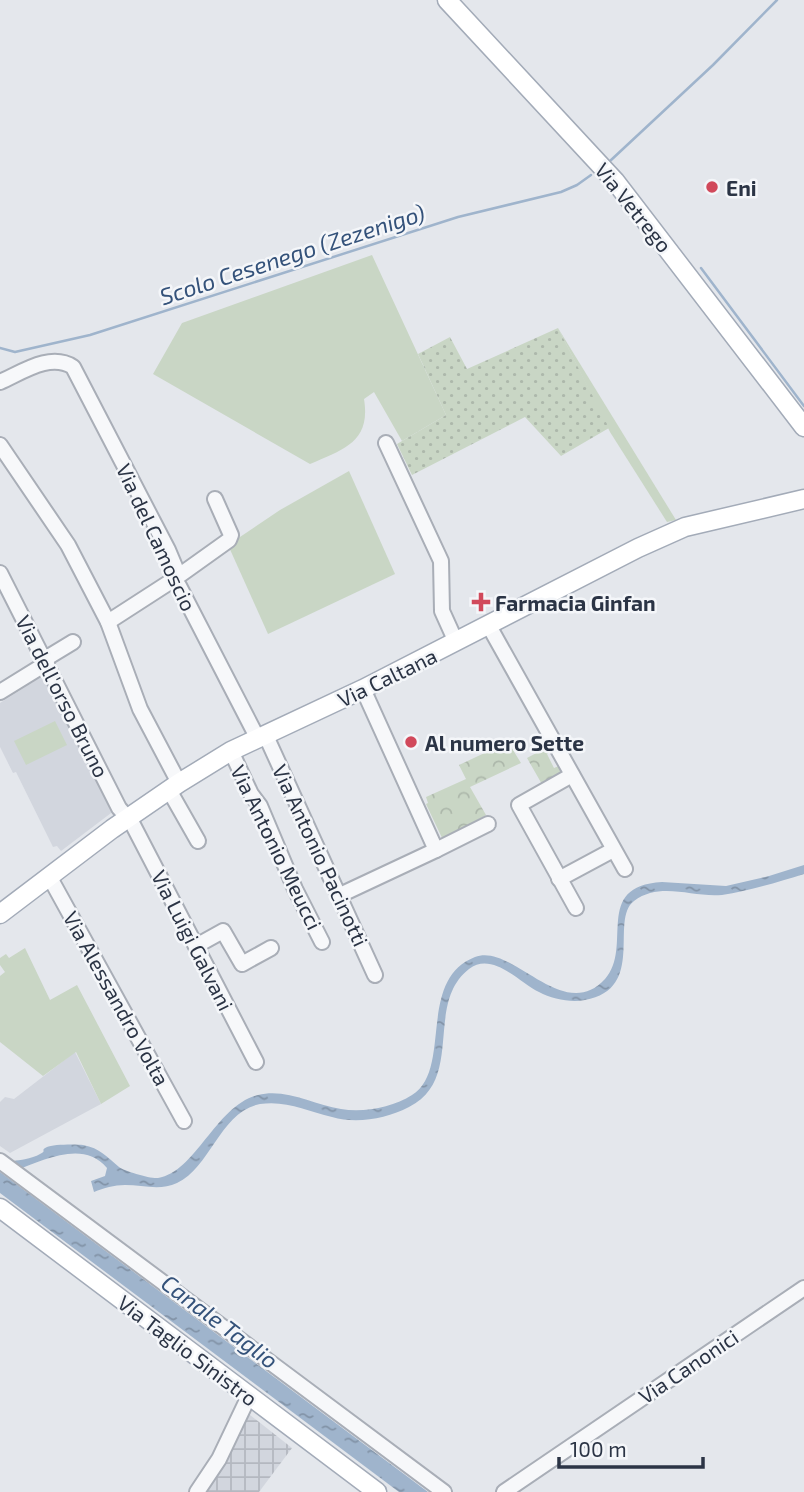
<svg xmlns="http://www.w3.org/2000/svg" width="804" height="1492" font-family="'Exo 2',sans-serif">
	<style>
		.built { fill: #d2d6de }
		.industrial { fill: url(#industrial-grid) }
		.grass { fill: #c9d6c5 }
		.forest { fill: url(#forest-crowns) }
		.garden { fill: url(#garden-dots) }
		.water { fill: url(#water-ripples) }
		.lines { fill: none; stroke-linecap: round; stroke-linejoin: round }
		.stream { stroke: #9fb4cc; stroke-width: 2.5 }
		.minor-casing { stroke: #a9aeb7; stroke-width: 18 }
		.major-casing { stroke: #a3abb8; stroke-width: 21 }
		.minor { stroke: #f7f8fa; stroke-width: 14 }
		.major { stroke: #fff; stroke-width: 18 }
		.poi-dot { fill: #d1495b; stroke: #f4f6f9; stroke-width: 2.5 }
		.labels { text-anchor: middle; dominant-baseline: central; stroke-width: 5; stroke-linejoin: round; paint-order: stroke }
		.poi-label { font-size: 21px; font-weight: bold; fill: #2b3445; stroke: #f4f6f9; text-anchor: start }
		.street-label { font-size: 21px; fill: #2b3445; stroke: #f4f6f9 }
		.water-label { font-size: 23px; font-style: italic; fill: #34527a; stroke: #f4f6f9 }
	</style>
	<defs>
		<pattern id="industrial-grid" width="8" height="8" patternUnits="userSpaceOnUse" patternTransform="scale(1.75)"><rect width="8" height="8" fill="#d2d6de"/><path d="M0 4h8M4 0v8" fill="none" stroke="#b4b8c0"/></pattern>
		<pattern id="forest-crowns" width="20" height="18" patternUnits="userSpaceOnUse" patternTransform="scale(1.75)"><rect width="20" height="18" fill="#c9d6c5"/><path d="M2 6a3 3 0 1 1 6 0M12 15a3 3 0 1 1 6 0" fill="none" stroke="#adb8ab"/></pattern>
		<pattern id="garden-dots" width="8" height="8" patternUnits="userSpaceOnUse" patternTransform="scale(1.75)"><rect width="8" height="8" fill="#c9d6c5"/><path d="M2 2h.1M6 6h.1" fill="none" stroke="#adb8ab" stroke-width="1.8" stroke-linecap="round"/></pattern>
		<pattern id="water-ripples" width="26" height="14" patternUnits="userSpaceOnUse" patternTransform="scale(1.75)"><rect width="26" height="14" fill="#9fb4cc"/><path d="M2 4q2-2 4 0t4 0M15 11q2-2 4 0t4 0" fill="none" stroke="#8293a7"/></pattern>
	</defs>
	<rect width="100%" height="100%" fill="#e4e7ec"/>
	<!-- built -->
	<g class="built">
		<path d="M46,674L115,810L61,851L57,846L53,847L16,772L13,773L0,747V703Z"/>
		<path d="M75,1052L101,1104L10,1153L0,1146V1102L5,1097L14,1099Z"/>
	</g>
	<!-- industrial -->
	<path class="industrial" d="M245,1411L292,1448L259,1492H201Z"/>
	<!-- grass -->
	<g class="grass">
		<path d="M372,255L446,415L402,441L374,392L364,399C371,442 344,449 310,464L153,374L182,323Z"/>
		<path d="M558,328L676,520L667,522L610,432Z"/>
		<path d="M349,471L395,574L268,634L228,545L280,510Z"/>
		<path d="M55,721L67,745L26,765L14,741Z"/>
		<path d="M25,948L50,1000L77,985L130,1086L101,1104L76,1052L43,1076L0,1042V976L5,972L0,965V958L6,954L9,958Z"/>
	</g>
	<!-- forest -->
	<g class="forest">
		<path d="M508,742L521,763L470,787L486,815L443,840L426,804L428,803L426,797L466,779L459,765Z"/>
		<path d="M551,745L553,750L547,754L554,768L561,765L566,774L543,786L527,758Z"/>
	</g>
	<!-- garden -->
	<path class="garden" d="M558,328L609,428L561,456L525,417L412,475L397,444L446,415L418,354L450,337L467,369Z"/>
	<!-- water -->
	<g class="water">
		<path d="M804,865V874C778,882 749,891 722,895C693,898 661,881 634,901C609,920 647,989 585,1000C571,1003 552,999 539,992C519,982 492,951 469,969C424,1004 465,1079 409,1107C386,1119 356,1124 332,1117C307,1111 286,1100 260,1104C220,1112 211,1167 177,1183C160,1191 143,1185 125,1185C114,1185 104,1188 94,1192L91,1181L105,1176L107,1168C83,1139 43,1161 16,1170L9,1162C18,1160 32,1159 40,1154C48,1150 39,1151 47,1147C52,1144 78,1144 83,1145C100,1148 107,1157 119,1167C124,1171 151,1179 158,1178C196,1172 216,1105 258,1095C287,1088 313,1105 341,1109C364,1113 393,1107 412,1095C453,1070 416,980 475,957C512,942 563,1025 605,979C634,947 592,886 662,882L726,886L769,876Z"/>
		<path d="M0,1172L428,1492H399L0,1193Z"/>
	</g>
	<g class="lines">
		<!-- stream -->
		<g class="stream">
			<path d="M610,161L713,65L777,0"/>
			<path d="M701,268L804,406"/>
			<path d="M0,348L15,352L90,335L458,217L561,192L577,185L591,175"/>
		</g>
		<defs>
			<g id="minor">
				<path d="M0,382C21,373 50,352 73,367L168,550L176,569L173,580L108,622"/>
				<path d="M386,443L441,561L442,611L456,642"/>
				<path d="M0,445L68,545L108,622L140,709L179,783"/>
				<path d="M0,573L119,808L132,823L256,1062"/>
				<path d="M176,574L180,575L229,540L231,535L215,499"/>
				<path d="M173,580L179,586L258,739"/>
				<path d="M489,626L625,869"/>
				<path d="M45,659L73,642"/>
				<path d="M0,692L47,663"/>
				<path d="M266,736L375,975"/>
				<path d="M231,751L251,794L260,806L295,889L322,942"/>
				<path d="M572,775L519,805L576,908"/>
				<path d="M169,790L198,841"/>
				<path d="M436,850L488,824"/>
				<path d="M49,876L184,1121"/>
				<path d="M559,879L613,850"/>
				<path d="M340,895L436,850L363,689"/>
				<path d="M196,946L223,931L242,964L271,948"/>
				<path d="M0,1161L444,1492"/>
				<path d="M197,1492L219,1459L249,1396"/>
				<path d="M504,1492L804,1288"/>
			</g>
			<g id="major">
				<path d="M447,0L615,181L804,427"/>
				<path d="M0,914L112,829L179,783L231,751L363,689L638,548L685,527L804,499"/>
				<path d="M0,1208L377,1492"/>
			</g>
		</defs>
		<!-- minor casing -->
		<use href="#minor" class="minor-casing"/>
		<!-- major casing -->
		<use href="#major" class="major-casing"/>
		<!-- minor -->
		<use href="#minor" class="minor"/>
		<!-- major -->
		<use href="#major" class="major"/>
	</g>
	<!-- markers -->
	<g class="poi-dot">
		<circle cx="712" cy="187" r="7"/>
		<path d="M477.5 591.5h7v7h7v7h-7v7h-7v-7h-7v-7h7z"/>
		<circle cx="411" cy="742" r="7"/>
	</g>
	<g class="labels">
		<!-- poi labels -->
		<g class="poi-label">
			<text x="726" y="187">Eni</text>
			<text x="495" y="602">Farmacia Ginfan</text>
			<text x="425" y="742">Al numero Sette</text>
		</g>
		<!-- street labels -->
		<g class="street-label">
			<text transform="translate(634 207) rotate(51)">Via Vetrego</text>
			<text transform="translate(157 537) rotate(65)">Via del Camoscio</text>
			<text transform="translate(387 677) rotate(-26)">Via Caltana</text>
			<text transform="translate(63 696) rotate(63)">Via dell'orso Bruno</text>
			<text transform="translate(277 847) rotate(64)">Via Antonio Meucci</text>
			<text transform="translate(321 855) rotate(65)">Via Antonio Pacinotti</text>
			<text transform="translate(193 940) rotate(63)">Via Luigi Galvani</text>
			<text transform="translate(117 998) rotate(61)">Via Alessandro Volta</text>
			<text transform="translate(188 1350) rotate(37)">Via Taglio Sinistro</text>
			<text transform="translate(688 1366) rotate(-34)">Via Canonici</text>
		</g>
		<!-- water labels -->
		<g class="water-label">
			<text transform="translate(292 254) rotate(-18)">Scolo Cesenego (Zezenigo)</text>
			<text transform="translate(220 1321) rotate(37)">Canale Taglio</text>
		</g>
	</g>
	<!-- scale -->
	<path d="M559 1457v10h144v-10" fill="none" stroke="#2b3445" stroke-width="3.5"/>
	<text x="570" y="1457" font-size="21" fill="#2b3445" stroke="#f4f6f9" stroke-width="5" paint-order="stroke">100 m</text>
</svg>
